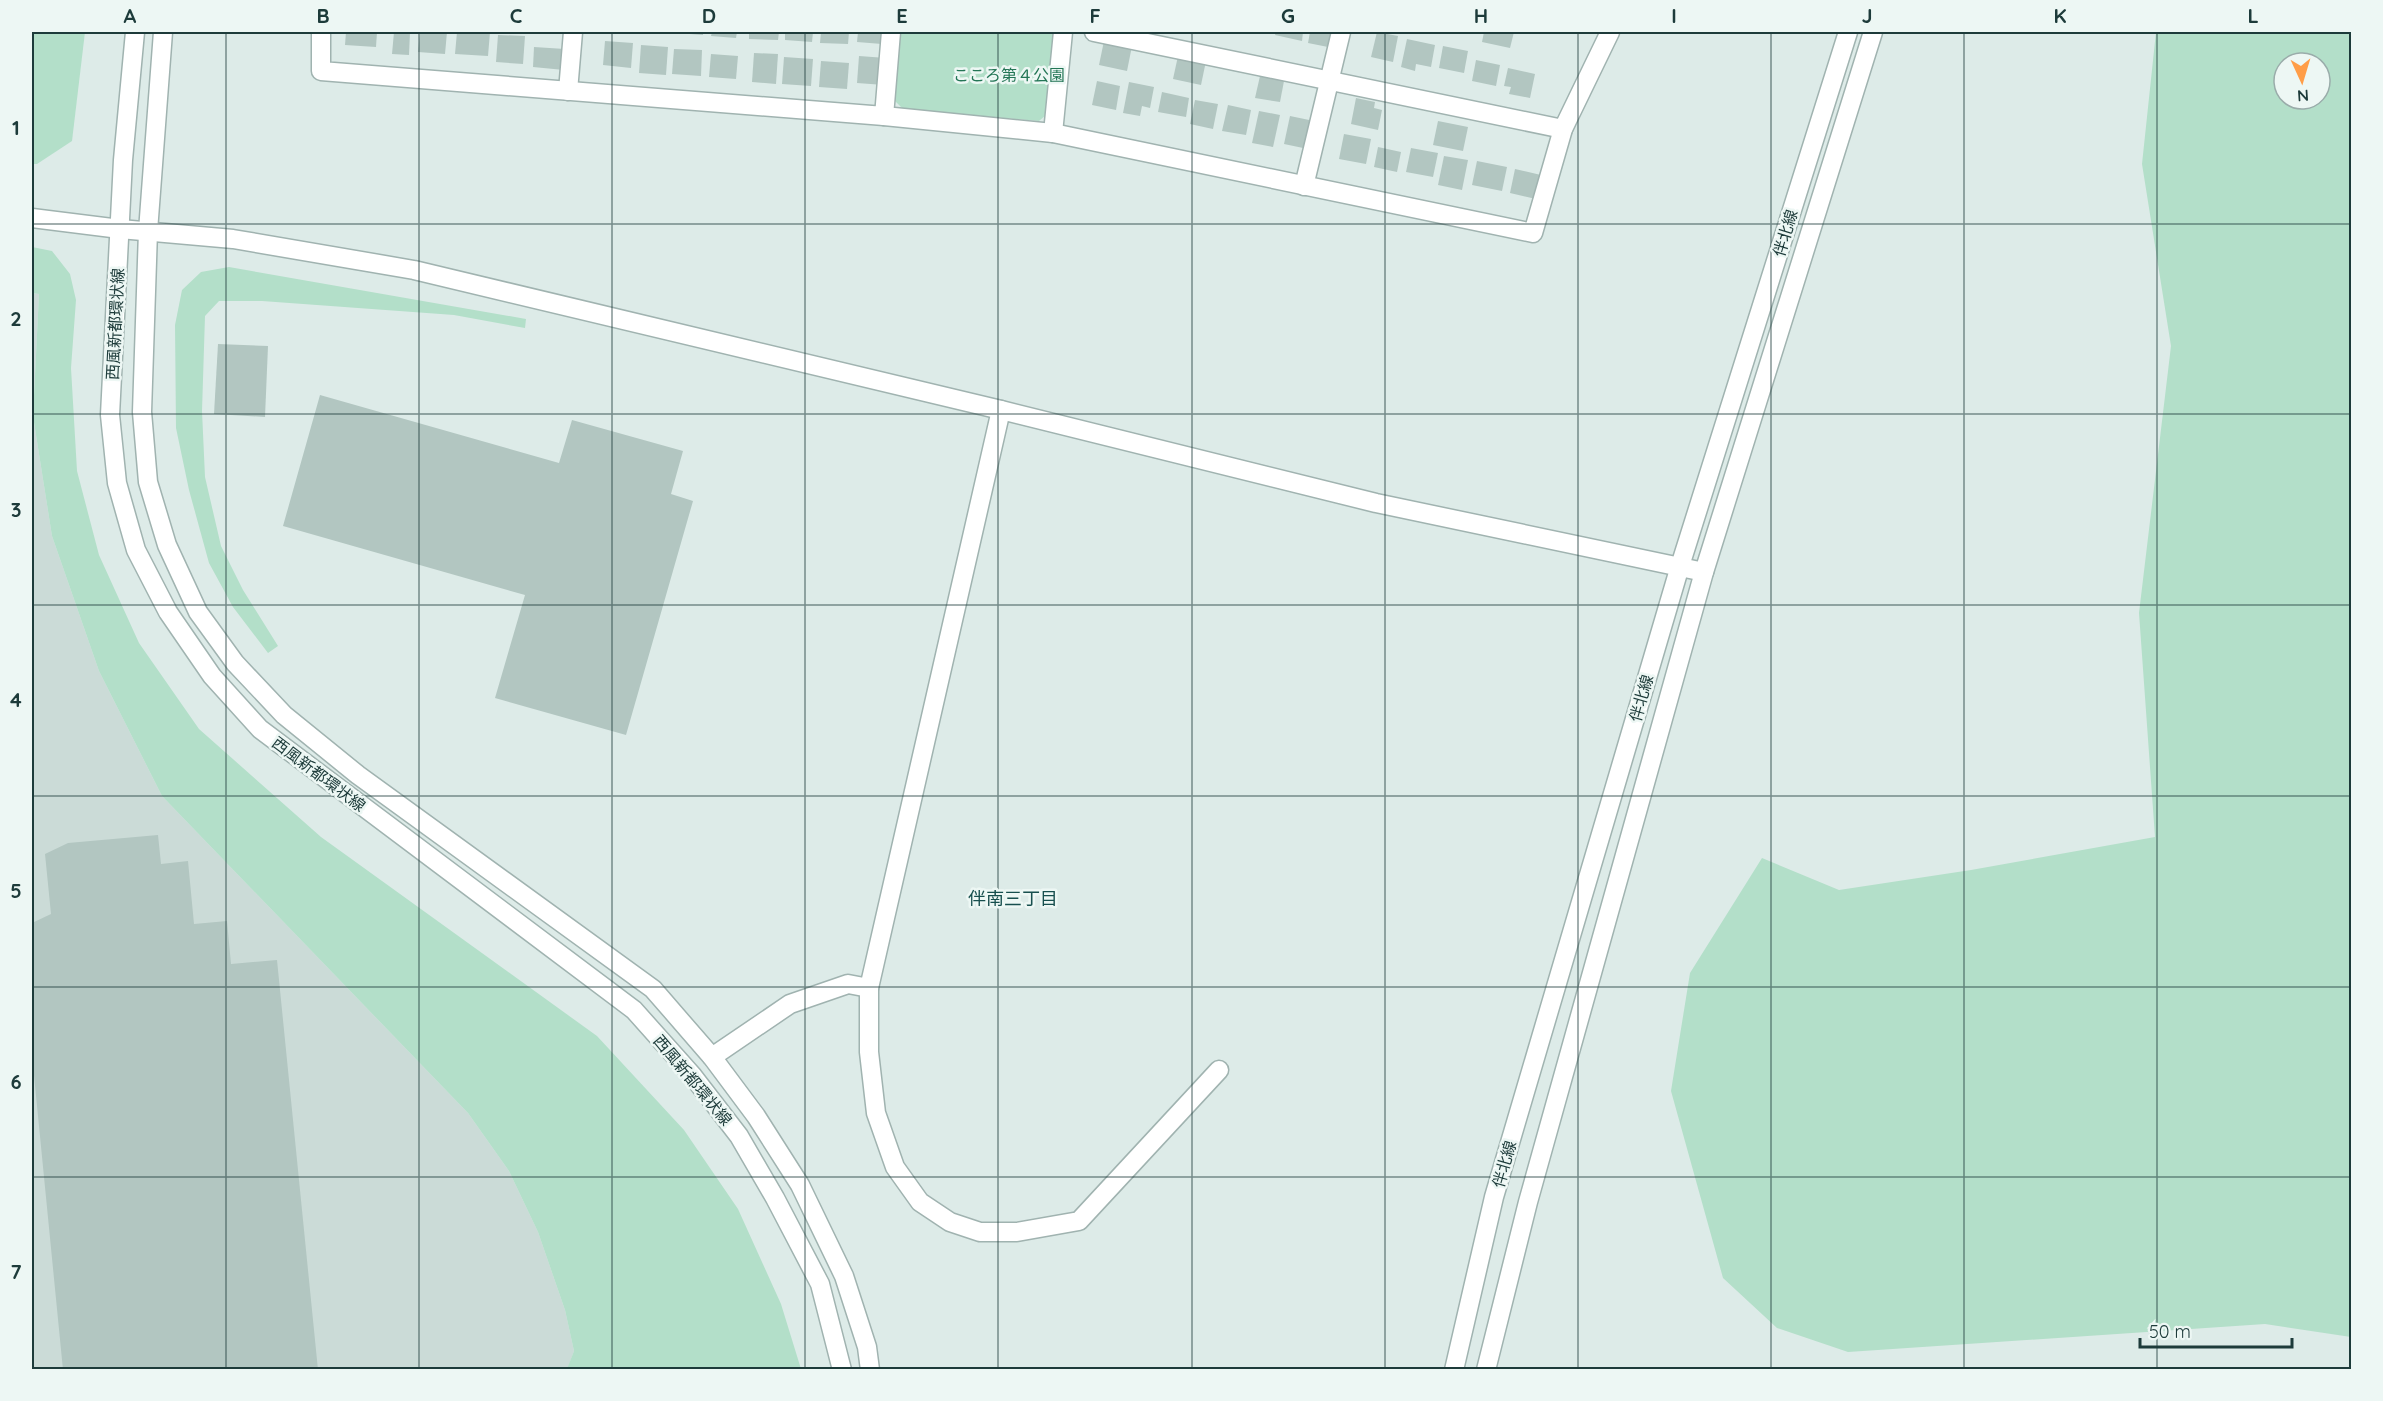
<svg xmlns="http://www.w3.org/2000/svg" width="2383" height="1401" font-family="Quicksand,'Noto Sans JP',sans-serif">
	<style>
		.built { fill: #cbdbd7 }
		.green { fill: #b3dfc9; fill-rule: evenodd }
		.building { fill: #b2c6c1 }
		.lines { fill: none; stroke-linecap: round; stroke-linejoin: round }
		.minor-casing { stroke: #a0b3b0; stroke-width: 21 }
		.minor { stroke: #fff; stroke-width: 18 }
		.grid { fill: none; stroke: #1d3b3a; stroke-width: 1.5; stroke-opacity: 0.55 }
		.labels { text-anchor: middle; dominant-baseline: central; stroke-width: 5; stroke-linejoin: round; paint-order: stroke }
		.park-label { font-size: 16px; fill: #247656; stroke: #edf7f4 }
		.street-label { font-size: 16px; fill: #1d3b3a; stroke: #edf7f4 }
		.neighbourhood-label { font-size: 18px; fill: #174f4e; stroke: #edf7f4 }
		.neatline { fill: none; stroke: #1d3b3a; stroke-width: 2 }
		.grid-label { font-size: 20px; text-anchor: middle; font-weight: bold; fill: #1d3b3a }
	</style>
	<rect width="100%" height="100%" fill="#ddebe8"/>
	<!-- built -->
	<path class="built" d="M32,293L39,294L33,416L52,536L99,671L162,796L468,1113L509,1171L538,1232L565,1310L574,1351L567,1370H32Z"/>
	<!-- green -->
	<g class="green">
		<path d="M32,32H85L72,141L37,164H32Z"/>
		<path d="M898,32H1057L1052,110L1039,121L903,109L893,99Z"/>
		<path d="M2156,32H2351V1337L2265,1324L1848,1352L1777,1328L1723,1278L1671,1091L1690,973L1762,858L1839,890L1971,870L2155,837L2139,613L2171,346L2142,164ZM2284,63H2320V99H2284Z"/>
		<path d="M32,247L52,251L70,274L76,300L71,368L77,471L99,555L139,643L199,729L321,837L597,1036L684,1130L738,1209L781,1304L801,1369H567L574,1351L565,1310L538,1232L509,1171L468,1113L162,796L99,671L52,536L33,416L39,294L32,293Z"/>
		<path d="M229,267L526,319L525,328L454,315L262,301H219L205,316L202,411L205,477L221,546L243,590L278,646L268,653L233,607L209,563L189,490L176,428L175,325L182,290L201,272Z"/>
	</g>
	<!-- building -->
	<g class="building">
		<path d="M346,32H377L376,47L345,45Z"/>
		<path d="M394,32H410L409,55L392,54Z"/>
		<path d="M420,32H447L445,54L418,52Z"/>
		<path d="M457,32H490L488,56L455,54Z"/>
		<path d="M651,32H667V34L651,33Z"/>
		<path d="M676,32H703V35L676,33Z"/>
		<path d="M712,32H737L736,38L711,36Z"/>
		<path d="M749,32H779L778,40L749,39Z"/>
		<path d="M785,32H813L812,42L785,40Z"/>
		<path d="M821,32H849L848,44L820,43Z"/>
		<path d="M858,32H883L882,44L857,42Z"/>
		<path d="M1276,32H1303L1302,41L1275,35Z"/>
		<path d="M1310,32H1336L1333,48L1308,43Z"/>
		<path d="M1377,32L1398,36L1393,62L1371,57Z"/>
		<path d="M1484,32H1514L1510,48L1482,42Z"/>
		<path d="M498,35L525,36L523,64L496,62Z"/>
		<path d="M1407,39L1435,45L1431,67L1416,64L1415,71L1401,67Z"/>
		<path d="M605,41L633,43L631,68L603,65Z"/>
		<path d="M1104,41L1132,46L1127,71L1099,65Z"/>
		<path d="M641,45L668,47L666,75L639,73Z"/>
		<path d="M1443,46L1468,51L1464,73L1439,68Z"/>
		<path d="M534,47L565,49L564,70L533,67Z"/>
		<path d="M674,49L702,50L701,76L672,74Z"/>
		<path d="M754,53L778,54L776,84L752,82Z"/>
		<path d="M711,54L738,56L736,79L709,77Z"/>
		<path d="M859,56L886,58L884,85L857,83Z"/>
		<path d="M1178,56L1206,61L1201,85L1173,79Z"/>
		<path d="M784,57L813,59L811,86L782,84Z"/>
		<path d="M1476,60L1500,65L1496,86L1472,81Z"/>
		<path d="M821,61L849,63L847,89L819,87Z"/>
		<path d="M1508,68L1535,74L1530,98L1509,94L1511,87L1504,86Z"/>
		<path d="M1260,76L1284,81L1280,102L1255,98Z"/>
		<path d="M1097,81L1120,86L1116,110L1092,105Z"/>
		<path d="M1129,82L1154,87L1150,108L1142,106L1140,116L1123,113Z"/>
		<path d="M1162,92L1189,98L1186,117L1158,112Z"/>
		<path d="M1356,98L1375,102L1374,108L1382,110L1378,130L1351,124Z"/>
		<path d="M1195,100L1218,104L1213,129L1190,124Z"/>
		<path d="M1228,105L1251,110L1246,135L1222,131Z"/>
		<path d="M1259,111L1280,115L1273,147L1252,143Z"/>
		<path d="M1290,116L1314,121L1308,149L1284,144Z"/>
		<path d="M1438,121L1468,127L1463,151L1433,145Z"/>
		<path d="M1344,134L1371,139L1366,164L1339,159Z"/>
		<path d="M1378,147L1401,152L1397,172L1374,167Z"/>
		<path d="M1411,148L1438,153L1433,177L1406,172Z"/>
		<path d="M1444,156L1468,160L1462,190L1438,185Z"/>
		<path d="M1477,161L1507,167L1502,191L1472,185Z"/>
		<path d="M1515,169L1541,175L1536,199L1510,193Z"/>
		<path d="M218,344L268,346L265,417L214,414Z"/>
		<path d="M320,395L559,463L572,420L683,451L671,494L693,501L626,735L495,698L525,595L283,526Z"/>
		<path d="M158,835L161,864L188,861L194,924L227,921L231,964L277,960L318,1370H63L32,1055V923L51,914L45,854L68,843Z"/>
	</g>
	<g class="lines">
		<defs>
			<g id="minor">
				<path d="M135,32L123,160L110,415L117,483L136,550L168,612L212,676L260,729L634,1010L692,1075L739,1136L775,1198L820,1284L842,1370"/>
				<path d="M163,32L148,231L142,412L148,482L167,545L198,612L235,663L284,715L358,775L653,989L712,1057L756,1116L800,1185L844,1276L867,1347L870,1370"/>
				<path d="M321,32V71L884,116L891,32"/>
				<path d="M1094,32L1563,129"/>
				<path d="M568,91L573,32"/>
				<path d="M884,116L1053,133L1533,233L1563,129L1610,32"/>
				<path d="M1053,133L1063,32"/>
				<path d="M1304,186L1341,32"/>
				<path d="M32,218L120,229L233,239L414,270L1001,410L1376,503L1704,572"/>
				<path d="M1001,410L869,988V1052L876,1113L895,1167L920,1202L950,1222L980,1232H1017L1079,1221L1219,1070"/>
				<path d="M712,1057L790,1004L848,984L869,988"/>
				<path d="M1454,1370L1494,1197L1680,566L1848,32"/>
				<path d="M1486,1370L1528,1202L1704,572L1873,32"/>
			</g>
		</defs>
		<!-- minor casing -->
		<use href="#minor" class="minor-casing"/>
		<!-- minor -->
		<use href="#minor" class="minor"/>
	</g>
	<!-- grid -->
	<path class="grid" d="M226,32V1370M419,32V1370M612,32V1370M805,32V1370M998,32V1370M1192,32V1370M1385,32V1370M1578,32V1370M1771,32V1370M1964,32V1370M2157,32V1370M32,224H2352M32,414H2352M32,605H2352M32,796H2352M32,987H2352M32,1177H2352"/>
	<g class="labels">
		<!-- park labels -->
		<g class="park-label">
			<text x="1009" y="75">こころ第４公園</text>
		</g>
		<!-- street labels -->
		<g class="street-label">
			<text transform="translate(1785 233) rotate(-73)">伴北線</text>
			<text transform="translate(115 324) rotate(-87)">西風新都環状線</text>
			<text transform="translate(1641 698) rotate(-74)">伴北線</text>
			<text transform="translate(319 774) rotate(37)">西風新都環状線</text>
			<text transform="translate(693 1080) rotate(50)">西風新都環状線</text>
			<text transform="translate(1504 1164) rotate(-74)">伴北線</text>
		</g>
		<!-- neighbourhood labels -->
		<g class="neighbourhood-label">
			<text x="1013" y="898">伴南三丁目</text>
		</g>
	</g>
	<!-- border -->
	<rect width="2383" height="1401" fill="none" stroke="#edf7f4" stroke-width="66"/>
	<!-- north arrow -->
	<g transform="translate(2302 81) rotate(176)"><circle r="28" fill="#edf7f4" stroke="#9aacaa" stroke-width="1.5"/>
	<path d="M0-4.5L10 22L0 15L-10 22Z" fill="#ff9d47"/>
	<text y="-9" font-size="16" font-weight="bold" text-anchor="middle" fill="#1d3b3a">N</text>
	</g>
	<!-- scale -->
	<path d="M2140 1338v9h152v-9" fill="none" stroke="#1d3b3a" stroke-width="3"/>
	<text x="2149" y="1338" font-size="18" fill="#1d3b3a" stroke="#edf7f4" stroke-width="4.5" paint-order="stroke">50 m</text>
	<rect x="33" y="33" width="2317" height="1335" class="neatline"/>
	<g class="grid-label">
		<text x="130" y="23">A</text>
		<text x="323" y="23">B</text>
		<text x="516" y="23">C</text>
		<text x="709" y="23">D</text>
		<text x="902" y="23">E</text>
		<text x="1095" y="23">F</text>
		<text x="1288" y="23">G</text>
		<text x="1481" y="23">H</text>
		<text x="1674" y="23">I</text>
		<text x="1867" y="23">J</text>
		<text x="2060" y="23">K</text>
		<text x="2253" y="23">L</text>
		<text x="16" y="135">1</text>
		<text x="16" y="326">2</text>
		<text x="16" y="517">3</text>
		<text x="16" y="707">4</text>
		<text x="16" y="898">5</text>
		<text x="16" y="1089">6</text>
		<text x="16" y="1279">7</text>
	</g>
</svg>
